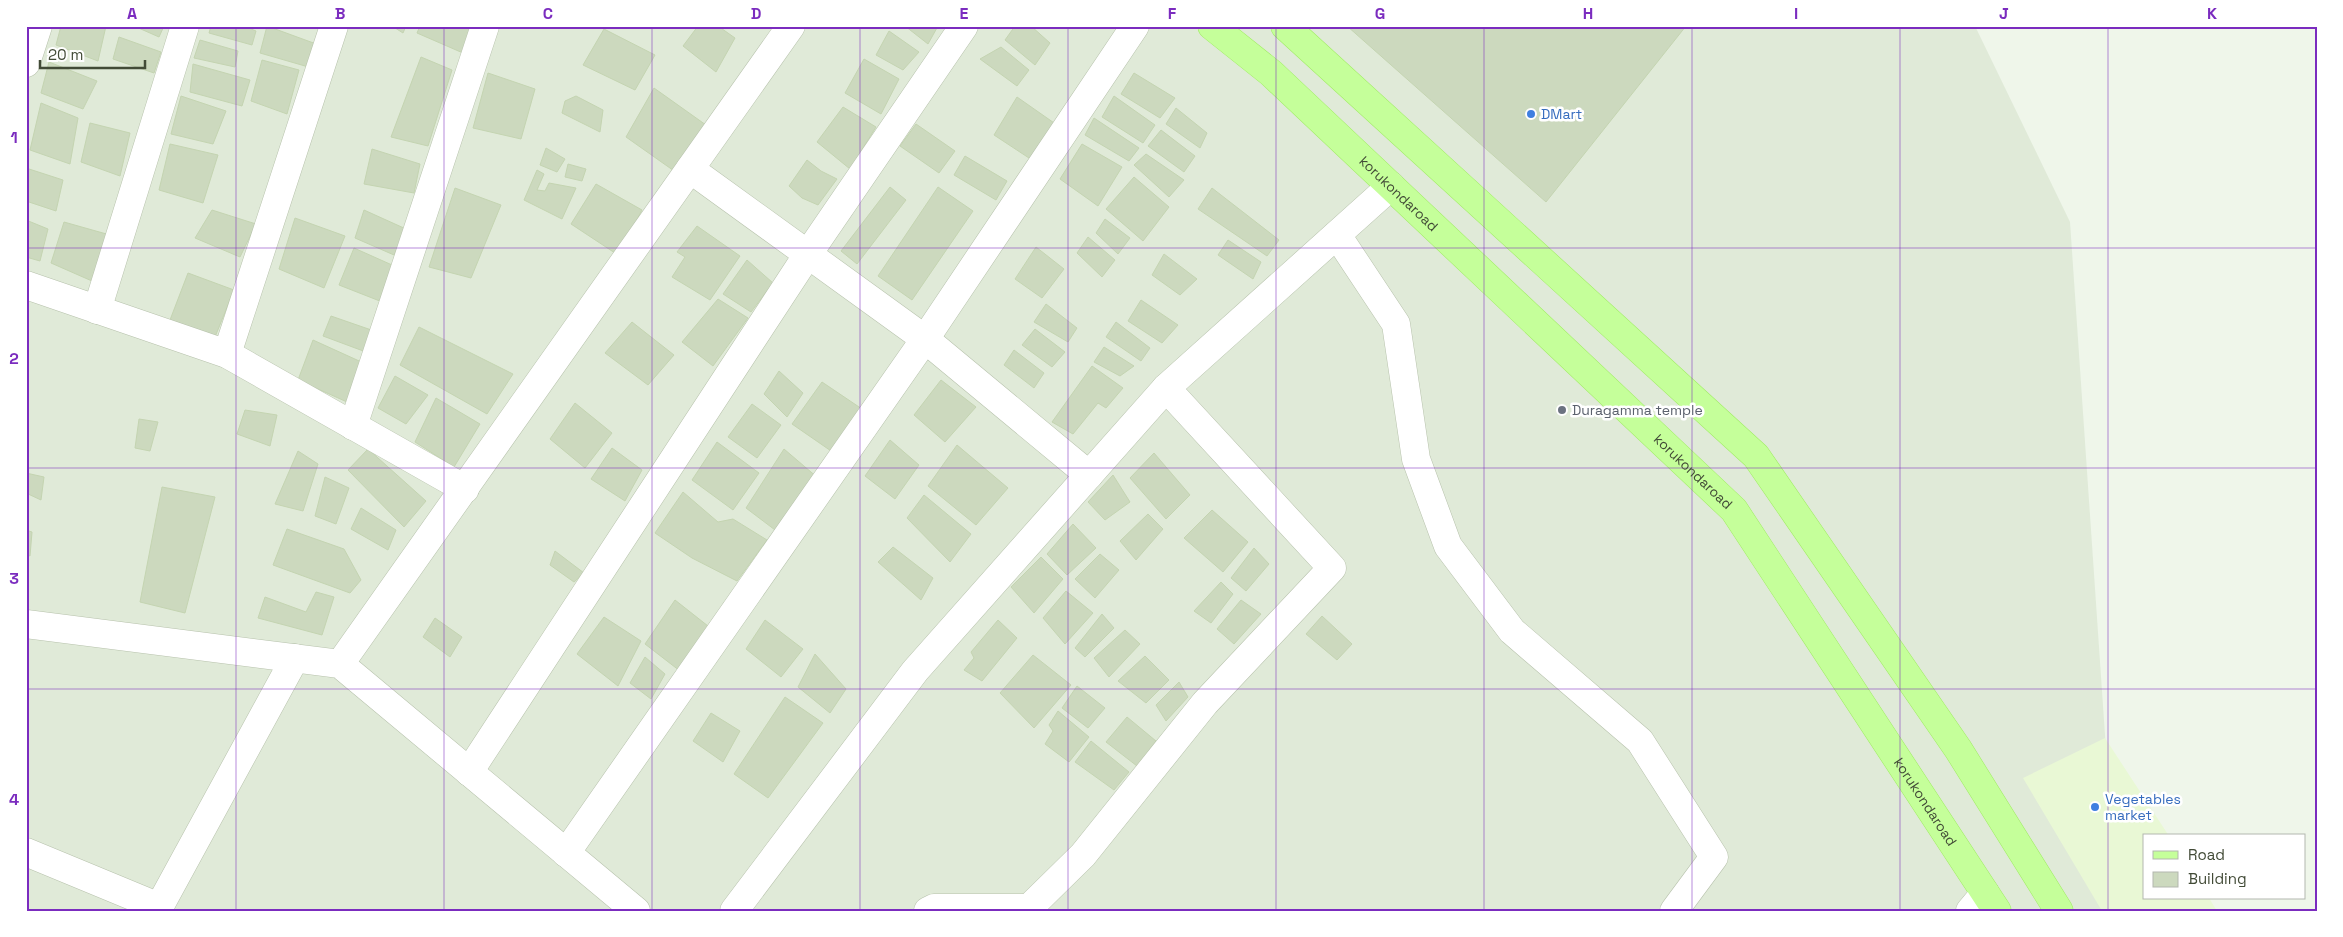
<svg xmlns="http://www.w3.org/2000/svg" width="2343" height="937" font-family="'Space Grotesk',sans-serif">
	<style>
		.residential { fill: #e0ead8 }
		.commercial { fill: #e9f8d5 }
		.building { fill: #ccd9be; stroke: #c4d4b1 }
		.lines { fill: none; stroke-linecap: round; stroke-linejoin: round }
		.street-casing { stroke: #b7c2ac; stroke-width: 29 }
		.primary-casing { stroke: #9fec62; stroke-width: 29 }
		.street { stroke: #fff; stroke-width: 28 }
		.primary { stroke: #c5ff9a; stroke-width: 28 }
		.grid { fill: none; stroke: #7b2cbf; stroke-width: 1; stroke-opacity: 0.55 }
		.shop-dot { fill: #3f7fe0; stroke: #fff; stroke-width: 2 }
		.worship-dot { fill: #6b7280; stroke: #fff; stroke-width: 2 }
		.labels { text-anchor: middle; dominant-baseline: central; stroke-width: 5; stroke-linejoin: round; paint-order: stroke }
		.shop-label { font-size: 14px; fill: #366cbe; stroke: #fff; text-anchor: start }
		.street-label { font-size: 14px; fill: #424b37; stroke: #fff }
		.worship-label { font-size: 14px; fill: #5b616d; stroke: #fff; text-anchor: start }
		.neatline { fill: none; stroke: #7b2cbf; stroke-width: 2 }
		.grid-label { font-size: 16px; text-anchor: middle; font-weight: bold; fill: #7b2cbf }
	</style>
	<rect width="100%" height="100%" fill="#eff6ea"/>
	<!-- residential -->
	<path class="residential" d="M26,26H1975L2070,222L2117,911H26Z"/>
	<!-- commercial -->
	<path class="commercial" d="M2105,738L2169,836H2144V898H2209L2217,911H2102L2023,778Z"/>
	<!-- building -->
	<g class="building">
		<path d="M61,26H106L98,61L56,45Z"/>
		<path d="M134,26H164L159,37Z"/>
		<path d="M211,26H244L256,31L252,45L209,33Z"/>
		<path d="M267,26L319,45L312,68L260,53Z"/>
		<path d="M392,26H406L403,33Z"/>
		<path d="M420,26H473L463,53L417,33Z"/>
		<path d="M698,26H718L735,38L716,72L683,46Z"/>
		<path d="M905,26H938L928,44Z"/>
		<path d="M1015,26H1031L1050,43L1035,65L1005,40Z"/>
		<path d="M1347,26H1686L1546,202Z"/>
		<path d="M604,29L655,55L635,90L583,65Z"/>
		<path d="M889,31L919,52L903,70L876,55Z"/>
		<path d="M119,37L161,52L154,73L113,59Z"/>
		<path d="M200,40L238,51L235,67L194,58Z"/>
		<path d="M1001,47L1029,70L1017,86L980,59Z"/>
		<path d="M421,57L452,70L428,146L391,137Z"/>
		<path d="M864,59L899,79L881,114L845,93Z"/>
		<path d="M262,60L299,70L287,114L251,101Z"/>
		<path d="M49,62L97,81L83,109L41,93Z"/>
		<path d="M193,64L250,80L242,106L190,92Z"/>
		<path d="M488,73L535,89L521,139L473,128Z"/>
		<path d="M1134,73L1175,98L1160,118L1121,94Z"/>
		<path d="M654,88L706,125L677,173L626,137Z"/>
		<path d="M181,96L226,111L213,144L171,134Z"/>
		<path d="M576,96L603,110L600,132L562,113L565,101Z"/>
		<path d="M1114,96L1155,125L1143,143L1102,117Z"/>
		<path d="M1017,97L1057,125L1032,160L994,135Z"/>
		<path d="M41,103L78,118L70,164L30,150Z"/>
		<path d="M843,107L876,127L850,169L817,142Z"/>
		<path d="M1176,108L1207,133L1200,148L1166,124Z"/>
		<path d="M1094,118L1139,148L1129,161L1085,135Z"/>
		<path d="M90,123L130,133L120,176L81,162Z"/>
		<path d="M916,124L955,151L939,173L900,146Z"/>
		<path d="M1161,130L1195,156L1184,172L1148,146Z"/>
		<path d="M170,144L218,155L203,203L159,190Z"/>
		<path d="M1082,144L1122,167L1098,206L1060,179Z"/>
		<path d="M546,148L565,159L557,172L540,165Z"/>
		<path d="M372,149L420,164L414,193L364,184Z"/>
		<path d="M1146,154L1184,180L1169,197L1134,165Z"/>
		<path d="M965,156L1007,181L996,200L954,175Z"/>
		<path d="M807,160L821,171L837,179L818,205L802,198L789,186Z"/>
		<path d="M568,164L586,169L582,181L565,177Z"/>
		<path d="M26,168L63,180L56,211L26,201Z"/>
		<path d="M537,170L544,174L537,190L545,191L549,183L576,188L562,219L524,200Z"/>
		<path d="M1134,177L1169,207L1143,241L1106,209Z"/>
		<path d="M596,184L642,210L618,255L571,224Z"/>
		<path d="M890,187L906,200L857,264L841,251Z"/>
		<path d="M938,187L973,211L912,300L878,276Z"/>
		<path d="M455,188L501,205L471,278L429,267Z"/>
		<path d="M1212,188L1279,240L1267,256L1198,209Z"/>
		<path d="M212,210L256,224L240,257L195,238Z"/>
		<path d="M364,210L406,229L394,255L355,238Z"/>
		<path d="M295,218L345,236L324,288L279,269Z"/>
		<path d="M1105,219L1130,238L1118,254L1096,233Z"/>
		<path d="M26,220L48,229L40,261L26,257Z"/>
		<path d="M64,222L110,235L92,281L51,263Z"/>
		<path d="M697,226L740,256L710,300L672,277L685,257L677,252Z"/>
		<path d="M1088,237L1115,260L1102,277L1077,253Z"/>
		<path d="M1228,240L1261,262L1253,279L1218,255Z"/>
		<path d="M1036,247L1064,269L1042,298L1015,279Z"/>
		<path d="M354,248L401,269L390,305L339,285Z"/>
		<path d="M1164,254L1197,279L1180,295L1152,275Z"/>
		<path d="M747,260L773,283L751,312L723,294Z"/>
		<path d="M188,273L234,290L215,337L170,320Z"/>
		<path d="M718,299L748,318L713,366L682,342Z"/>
		<path d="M1141,300L1178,325L1162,343L1128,321Z"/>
		<path d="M1046,304L1077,328L1068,342L1034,322Z"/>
		<path d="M331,316L380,333L374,355L323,336Z"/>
		<path d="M632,322L674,355L648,385L605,353Z"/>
		<path d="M1116,322L1150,348L1141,361L1106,337Z"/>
		<path d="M419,327L513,374L487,414L400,365Z"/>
		<path d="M1035,329L1065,352L1052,367L1022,345Z"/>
		<path d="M313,340L368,365L356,406L298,380Z"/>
		<path d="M1104,347L1134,366L1120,376L1094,362Z"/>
		<path d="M1014,350L1044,373L1034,388L1004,365Z"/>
		<path d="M1092,366L1123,388L1106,408L1098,403L1073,434L1052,422Z"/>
		<path d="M779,371L803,393L787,417L764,394Z"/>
		<path d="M395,376L428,395L406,424L378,408Z"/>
		<path d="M941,380L976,407L945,442L914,415Z"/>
		<path d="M822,382L865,411L834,453L792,424Z"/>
		<path d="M436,398L480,424L454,467L415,442Z"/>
		<path d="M575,403L612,433L585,468L550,439Z"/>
		<path d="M752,404L781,425L757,458L728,437Z"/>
		<path d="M245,410L277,415L270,446L237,434Z"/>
		<path d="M139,419L158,422L150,451L135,448Z"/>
		<path d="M890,440L919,465L895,499L865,476Z"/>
		<path d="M717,442L759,473L733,510L692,480Z"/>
		<path d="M957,445L1008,488L976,525L928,486Z"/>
		<path d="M612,448L642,470L625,501L591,479Z"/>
		<path d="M368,449L426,501L404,527L348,470Z"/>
		<path d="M784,449L818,478L779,533L746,508Z"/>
		<path d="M298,451L318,464L303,511L275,504Z"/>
		<path d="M1154,453L1190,495L1166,519L1130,478Z"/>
		<path d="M26,473L44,477L41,500L26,493Z"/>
		<path d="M1113,475L1130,502L1105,520L1088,502Z"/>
		<path d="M325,477L349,488L336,524L315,516Z"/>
		<path d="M162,487L215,497L185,613L140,602Z"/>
		<path d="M683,492L718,522L733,519L767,540L737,581L692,558L655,533Z"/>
		<path d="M924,495L971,534L950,562L907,518Z"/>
		<path d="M361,508L396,530L388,550L351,529Z"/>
		<path d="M1212,510L1248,542L1223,572L1184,538Z"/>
		<path d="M1148,514L1163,529L1136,560L1120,541Z"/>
		<path d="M1073,524L1096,548L1067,575L1047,554Z"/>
		<path d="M287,529L344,549L361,580L350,593L273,565Z"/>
		<path d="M26,530L32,532L30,556L26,554Z"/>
		<path d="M893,547L933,578L921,600L878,562Z"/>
		<path d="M1254,548L1269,564L1246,591L1231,578Z"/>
		<path d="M555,551L584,573L574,582L550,565Z"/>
		<path d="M1100,554L1119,570L1095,598L1075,579Z"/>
		<path d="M1041,557L1063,579L1034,613L1011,587Z"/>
		<path d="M1221,582L1233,594L1211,623L1194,611Z"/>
		<path d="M1066,591L1093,613L1065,644L1043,618Z"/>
		<path d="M316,592L334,597L322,635L258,618L265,597L306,612Z"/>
		<path d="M675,600L708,626L680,671L645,644Z"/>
		<path d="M1241,600L1261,614L1234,644L1217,629Z"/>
		<path d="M1102,614L1114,628L1085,657L1075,648Z"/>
		<path d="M1322,616L1352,644L1337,660L1306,634Z"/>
		<path d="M604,617L641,641L618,686L577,654Z"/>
		<path d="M435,618L462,637L450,657L423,637Z"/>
		<path d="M765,620L803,649L781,677L746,649Z"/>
		<path d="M998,620L1017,638L982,681L964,670L974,658L971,652Z"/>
		<path d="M1125,630L1140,644L1109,677L1094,658Z"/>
		<path d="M815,654L846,689L830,713L798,687Z"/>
		<path d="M1033,655L1071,685L1034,728L1000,693Z"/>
		<path d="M1145,656L1169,680L1146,703L1118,681Z"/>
		<path d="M645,657L665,674L651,699L630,683Z"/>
		<path d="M1179,682L1188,697L1166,721L1156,705Z"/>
		<path d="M1077,686L1105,708L1088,728L1062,708Z"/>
		<path d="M785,697L823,723L768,798L734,774Z"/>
		<path d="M1058,711L1089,737L1069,762L1045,744L1053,731L1049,725Z"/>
		<path d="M711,713L740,731L723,762L693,741Z"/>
		<path d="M1127,717L1156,741L1137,766L1106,742Z"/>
		<path d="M1091,741L1129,772L1114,790L1075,762Z"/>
	</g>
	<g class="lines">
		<defs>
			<g id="street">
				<path d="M26,63L38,26"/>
				<path d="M690,169L925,339L1089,475"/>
				<path d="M1337,235L1396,324L1416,459L1448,546L1512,631L1640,741L1714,857L1674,911"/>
				<path d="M26,285L227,354L465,489"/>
				<path d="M97,310L185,26"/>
				<path d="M227,354L334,26"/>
				<path d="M353,426L485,26"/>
				<path d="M26,624L340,664L636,911"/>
				<path d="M340,664L791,26"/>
				<path d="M469,772L808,254L964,26"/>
				<path d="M26,852L159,907"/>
				<path d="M566,853L925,339L1135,26"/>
				<path d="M157,911L295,658"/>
				<path d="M734,911L915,671L1166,388L1391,186"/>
				<path d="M928,911L934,908H1029"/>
				<path d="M1029,911V908L1083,855L1205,703L1332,568L1166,388"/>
				<path d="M1970,911L1985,893"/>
			</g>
			<g id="primary">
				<path id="s1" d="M1212,26L1271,73L1734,510L1997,911"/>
				<path d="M1285,26L1756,456L1958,749L2059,911"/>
			</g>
		</defs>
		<!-- street casing -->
		<use href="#street" class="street-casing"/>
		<!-- primary casing -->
		<use href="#primary" class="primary-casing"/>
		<!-- street -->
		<use href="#street" class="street"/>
		<!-- primary -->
		<use href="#primary" class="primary"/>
	</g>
	<!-- grid -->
	<path class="grid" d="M236,26V911M444,26V911M652,26V911M860,26V911M1068,26V911M1276,26V911M1484,26V911M1692,26V911M1900,26V911M2108,26V911M26,248H2317M26,468H2317M26,689H2317"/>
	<!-- markers -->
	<g class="shop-dot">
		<circle cx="1531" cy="114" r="5"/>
		<circle cx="2095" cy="807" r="5"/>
	</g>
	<circle class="worship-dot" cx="1562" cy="410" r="5"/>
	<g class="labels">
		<!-- shop labels -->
		<g class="shop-label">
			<text x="1541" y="114">DMart</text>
			<text x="2105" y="799">Vegetables<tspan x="2105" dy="16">market</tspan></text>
		</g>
		<!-- street labels -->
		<g class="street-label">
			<text stroke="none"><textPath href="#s1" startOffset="251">korukondaroad</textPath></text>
			<text stroke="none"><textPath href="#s1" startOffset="656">korukondaroad</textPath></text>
			<text stroke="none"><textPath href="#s1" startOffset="1061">korukondaroad</textPath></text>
		</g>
		<!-- worship labels -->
		<g class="worship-label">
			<text x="1572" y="410">Duragamma temple</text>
		</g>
	</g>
	<!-- border -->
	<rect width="2343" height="937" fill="none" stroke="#ffffff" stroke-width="55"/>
	<!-- legend -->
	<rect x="2143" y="834" width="162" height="65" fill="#ffffff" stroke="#b3b7af"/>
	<rect x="2153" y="851" width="25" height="8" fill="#c5ff9a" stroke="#b3b7af"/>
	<text x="2188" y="860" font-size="15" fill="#424b37">Road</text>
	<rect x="2153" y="872" width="25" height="15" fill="#ccd9be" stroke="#b3b7af"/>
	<text x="2188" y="884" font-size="15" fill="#424b37">Building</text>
	<!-- scale -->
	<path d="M40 60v8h105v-8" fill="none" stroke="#424b37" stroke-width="2.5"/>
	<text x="48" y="60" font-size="15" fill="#424b37" stroke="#ffffff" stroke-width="4" paint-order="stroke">20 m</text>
	<rect x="28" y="28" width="2288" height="882" class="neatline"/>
	<g class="grid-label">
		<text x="132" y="19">A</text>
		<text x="340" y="19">B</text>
		<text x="548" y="19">C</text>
		<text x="756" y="19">D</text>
		<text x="964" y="19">E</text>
		<text x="1172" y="19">F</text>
		<text x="1380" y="19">G</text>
		<text x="1588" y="19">H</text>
		<text x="1796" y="19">I</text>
		<text x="2004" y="19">J</text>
		<text x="2212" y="19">K</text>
		<text x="14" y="143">1</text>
		<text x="14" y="364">2</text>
		<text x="14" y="584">3</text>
		<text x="14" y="805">4</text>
	</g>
</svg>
